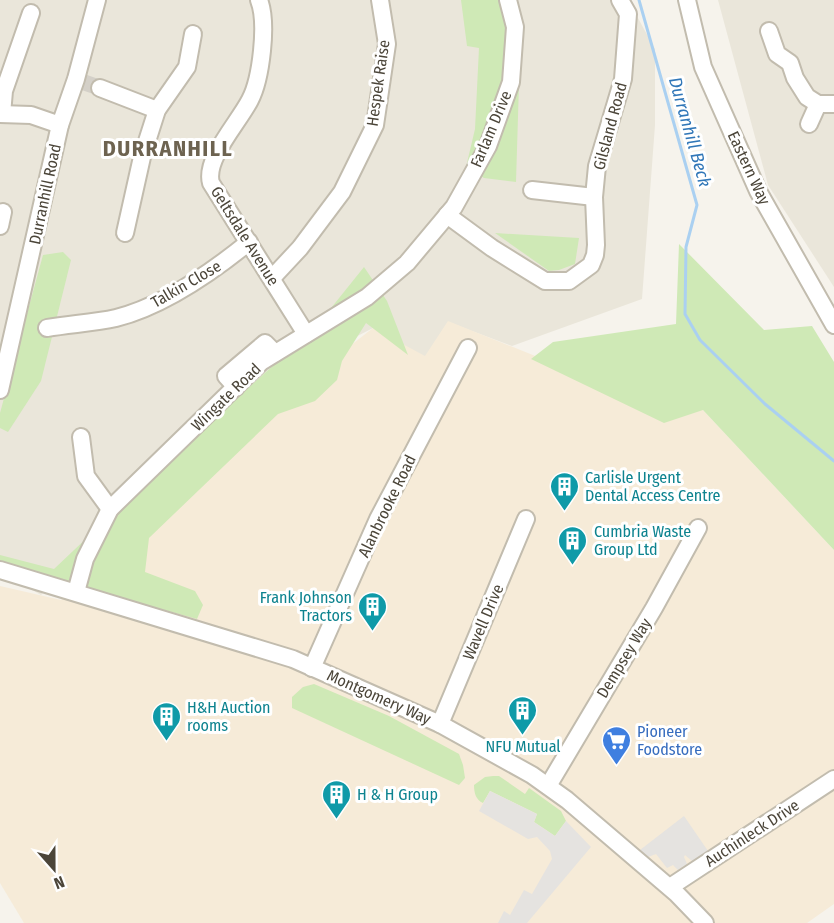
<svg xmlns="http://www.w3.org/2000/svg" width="834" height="923" font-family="'Fira Sans Condensed',sans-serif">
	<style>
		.residential { fill: #eae6da }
		.commercial { fill: #f6ebd8 }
		.green { fill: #cfe9b6 }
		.parking { fill: #e5e3e0 }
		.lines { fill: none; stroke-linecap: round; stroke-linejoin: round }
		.stream { stroke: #aad0f1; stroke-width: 3 }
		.minor-tunnel { stroke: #d4d0c8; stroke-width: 16; stroke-dasharray: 16 8; stroke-linecap: butt }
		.minor-casing { stroke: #c2bcae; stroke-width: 20 }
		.minor { stroke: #fff; stroke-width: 16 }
		.labels { text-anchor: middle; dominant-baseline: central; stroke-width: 6; stroke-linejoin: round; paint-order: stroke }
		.street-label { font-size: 16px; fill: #4b4539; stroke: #fff }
		.culture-label { font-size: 16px; fill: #0d838f; stroke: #fff; text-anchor: start }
		.shop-label { font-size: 16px; fill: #366cbe; stroke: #fff; text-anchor: start }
		.water-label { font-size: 18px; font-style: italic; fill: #3177b8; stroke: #fff }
		.district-label { font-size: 22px; font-weight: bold; letter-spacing: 1.5px; fill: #6d6350; stroke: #fff }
	</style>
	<rect width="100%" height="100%" fill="#f6f3ec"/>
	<!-- residential -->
	<g class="residential">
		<path d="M0,0H628L655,49V125L642,299L512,346L448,322L425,357L373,328L272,380L148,484L41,595L0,572Z"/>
		<path d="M718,0H834V287L768,185Z"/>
	</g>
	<!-- commercial -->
	<path class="commercial" d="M448,321L575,372L703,410L834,550V904L807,923H24L0,883V586L61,600L107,561L233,437L373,328L425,356Z"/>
	<!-- green -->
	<g class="green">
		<path d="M461,0H502L519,84L516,182L484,178L466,167L475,129L479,48L467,46Z"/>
		<path d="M495,233L579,238L575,264L559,270L549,271Z"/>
		<path d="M679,244L764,330L812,326L834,362V550L703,410L664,423L531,359L553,342L676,324Z"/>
		<path d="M63,252L71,260L41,381L8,432L0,428V413L43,255Z"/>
		<path d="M364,267L387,301L408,355L366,323L342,361L337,380L315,401L278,414L149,538L145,572L195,591L203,605L197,619L0,565V555L54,569L189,441L315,328Z"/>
		<path d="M314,684L389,716L459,754L463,765L465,778L459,785L292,708V697L303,687Z"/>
		<path d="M493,776H499L525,794L529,788L561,811L566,821L555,836L534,822L537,814L490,791L483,803C476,800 474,793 474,785L485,777Z"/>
	</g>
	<!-- parking -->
	<g class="parking">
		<path d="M490,791L537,814L534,822L555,836L566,821L591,847L527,923H498L504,911L510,915L524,890L532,894L552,859L550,851L537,837L528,839L479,811Z"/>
		<path d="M684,816L708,851L692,861L685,855L684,857L687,864L678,870L673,865L667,868L656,854L648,857L640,850Z"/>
	</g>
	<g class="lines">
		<!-- stream -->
		<path class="stream" d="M639,0L697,205L686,247L685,314L700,340L765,404L834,461"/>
		<!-- minor-tunnel -->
		<path class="minor-tunnel" d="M83,82L100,88"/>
		<defs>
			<g id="minor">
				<path d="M259,0C268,23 261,79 250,100C239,122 204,159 211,183L306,334"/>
				<path d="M687,0L703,67L758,191L834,325"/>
				<path d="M769,31L777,54L790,63L795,78L807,97L818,104H834"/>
				<path d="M100,88L157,110"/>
				<path d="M0,114L31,115L60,125"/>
				<path d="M2,114L4,91L31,13"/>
				<path d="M809,124L818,104"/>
				<path d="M532,190L594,197"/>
				<path d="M447,215L492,248L545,281H569L591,265L595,255L596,245L594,197L597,166L623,79L628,14L620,0"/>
				<path d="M0,226L3,212"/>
				<path d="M125,233L142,157L157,110L187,67L193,34"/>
				<path d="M272,278L300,248L342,192L375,125L387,44L380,0"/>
				<path d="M47,328C70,324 94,323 116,318C164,306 212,272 249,242"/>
				<path d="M236,387L226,376L265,343L275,353"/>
				<path d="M0,390L60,125L76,79L97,0"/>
				<path d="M81,437L86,476L110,509"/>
				<path d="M0,570L293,659L440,724L532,775L567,800L677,894L705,923"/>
				<path d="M76,592L85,559L110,509L261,362L367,297L407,263L454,207L488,146L511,82L515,27L508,0"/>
				<path d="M312,668L378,519L468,348"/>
				<path d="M440,724L526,519"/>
				<path d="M548,786L654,608L698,528"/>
				<path d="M670,887L834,779"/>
			</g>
		</defs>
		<!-- minor casing -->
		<use href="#minor" class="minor-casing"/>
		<!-- minor -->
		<use href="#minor" class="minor"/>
	</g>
	<!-- icons -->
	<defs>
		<symbol id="building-pin" viewBox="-11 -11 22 30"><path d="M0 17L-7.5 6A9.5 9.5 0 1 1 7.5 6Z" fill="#0f9aa8" stroke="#fff"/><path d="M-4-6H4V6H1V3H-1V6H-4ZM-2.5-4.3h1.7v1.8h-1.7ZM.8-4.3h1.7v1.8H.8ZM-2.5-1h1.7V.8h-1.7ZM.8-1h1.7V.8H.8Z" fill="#fff"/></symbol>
		<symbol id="supermarket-pin" viewBox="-11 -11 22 30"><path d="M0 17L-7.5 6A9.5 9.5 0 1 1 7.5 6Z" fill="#3f7fe0" stroke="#fff"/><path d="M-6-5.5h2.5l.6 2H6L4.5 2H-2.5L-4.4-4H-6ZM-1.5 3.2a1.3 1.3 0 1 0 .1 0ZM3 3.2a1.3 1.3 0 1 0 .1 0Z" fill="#fff"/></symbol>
	</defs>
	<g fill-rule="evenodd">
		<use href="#building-pin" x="548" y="470" width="33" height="45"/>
		<use href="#building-pin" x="556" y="524" width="33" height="45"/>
		<use href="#building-pin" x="356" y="590" width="33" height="45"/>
		<use href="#building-pin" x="506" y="694" width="33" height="45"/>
		<use href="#building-pin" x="150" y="700" width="33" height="45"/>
		<use href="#supermarket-pin" x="600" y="724" width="33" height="45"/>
		<use href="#building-pin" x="320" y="778" width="33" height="45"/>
	</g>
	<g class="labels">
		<!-- street labels -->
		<g class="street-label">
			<text transform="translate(378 83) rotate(-82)">Hespek Raise</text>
			<text transform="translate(610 126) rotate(-75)">Gilsland Road</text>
			<text transform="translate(491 129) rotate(-67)">Farlam Drive</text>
			<text transform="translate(749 168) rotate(65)">Eastern Way</text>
			<text transform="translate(45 194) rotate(-78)">Durranhill Road</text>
			<text transform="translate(245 236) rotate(58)">Geltsdale Avenue</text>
			<text transform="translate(186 284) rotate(-30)">Talkin Close</text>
			<text transform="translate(226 397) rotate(-44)">Wingate Road</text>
			<text transform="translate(387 506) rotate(-64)">Alanbrooke Road</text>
			<text transform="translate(483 622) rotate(-67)">Wavell Drive</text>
			<text transform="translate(624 658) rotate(-59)">Dempsey Way</text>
			<text transform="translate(379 697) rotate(24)">Montgomery Way</text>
			<text transform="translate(752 833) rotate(-33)">Auchinleck Drive</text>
		</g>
		<!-- culture labels -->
		<g class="culture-label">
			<text x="585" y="477">Carlisle Urgent<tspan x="585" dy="18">Dental Access Centre</tspan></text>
			<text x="594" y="531">Cumbria Waste<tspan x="594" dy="18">Group Ltd</tspan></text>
			<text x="352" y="597" text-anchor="end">Frank Johnson<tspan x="352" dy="18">Tractors</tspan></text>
			<text x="187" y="707">H&amp;H Auction<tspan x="187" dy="18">rooms</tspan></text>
			<text x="523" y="746" text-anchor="middle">NFU Mutual</text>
			<text x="357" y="794">H &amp; H Group</text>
		</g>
		<!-- shop labels -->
		<g class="shop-label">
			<text x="637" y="731">Pioneer<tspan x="637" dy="18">Foodstore</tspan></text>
		</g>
		<!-- water labels -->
		<g class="water-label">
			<text transform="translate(690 132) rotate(74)">Durranhill Beck</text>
		</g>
		<!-- district labels -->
		<g class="district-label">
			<text x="168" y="148">DURRANHILL</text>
		</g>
	</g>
	<!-- north arrow -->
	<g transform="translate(54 869) rotate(159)" stroke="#ffffff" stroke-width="4.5" paint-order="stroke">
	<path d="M0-4.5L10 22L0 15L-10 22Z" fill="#4b4539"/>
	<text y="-9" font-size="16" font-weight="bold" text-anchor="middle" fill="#4b4539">N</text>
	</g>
</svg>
